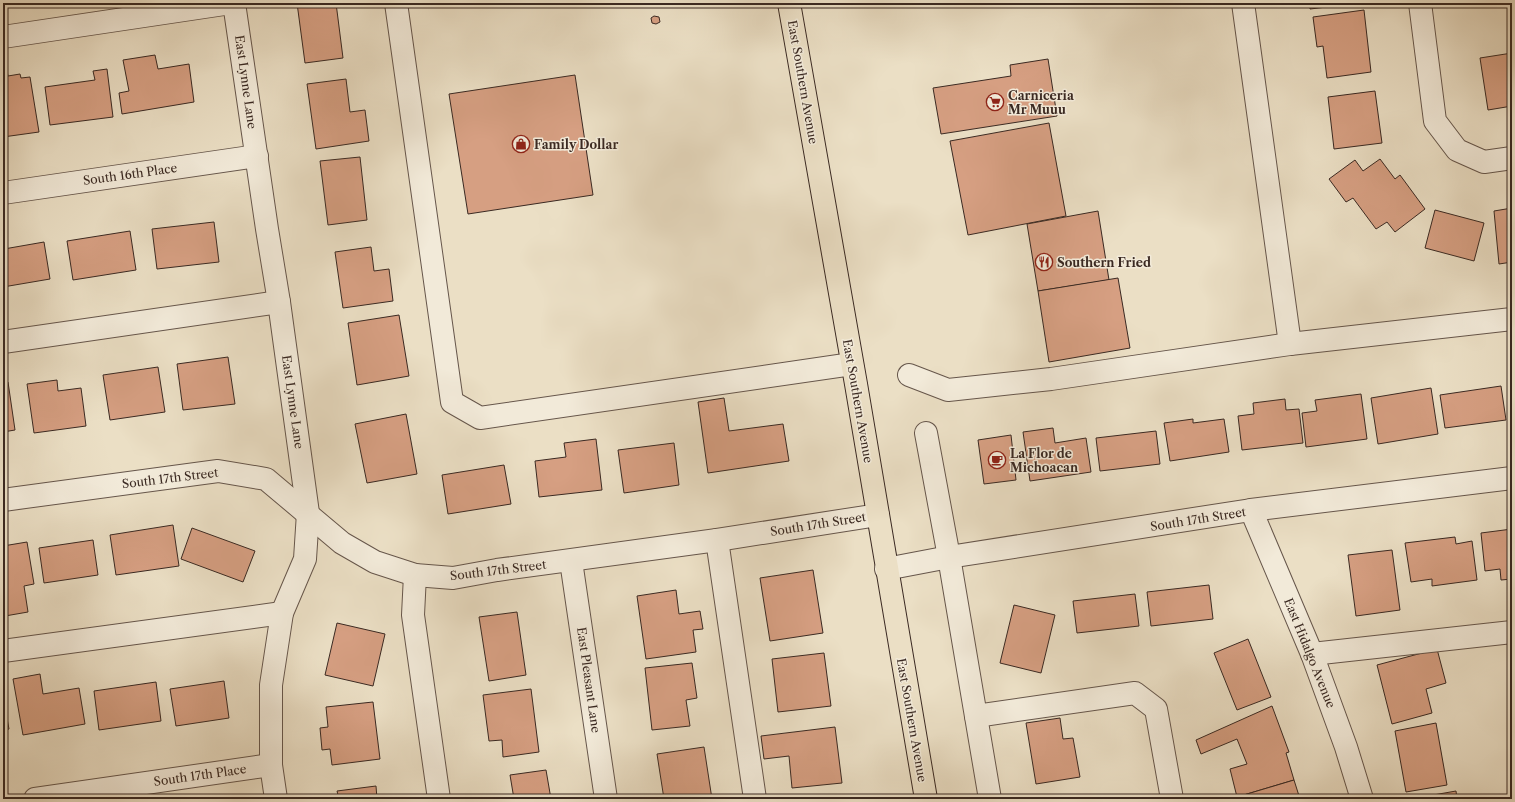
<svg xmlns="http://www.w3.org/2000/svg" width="1515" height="802" font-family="'Libre Caslon Text',serif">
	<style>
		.building { fill: #d69f82; stroke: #3a2922 }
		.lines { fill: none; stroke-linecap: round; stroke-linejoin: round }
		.minor-casing { stroke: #66564b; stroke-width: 24 }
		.major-casing { stroke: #3a2922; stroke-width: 24 }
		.minor { stroke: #f2ead9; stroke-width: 22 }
		.major { stroke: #ebdfc5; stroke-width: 22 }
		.labels { text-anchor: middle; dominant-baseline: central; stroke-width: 3; stroke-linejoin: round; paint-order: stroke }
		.street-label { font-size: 12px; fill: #3a2922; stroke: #f2ead9 }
		.poi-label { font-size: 12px; font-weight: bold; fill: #3a2922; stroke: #f2ead9; text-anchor: start }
	</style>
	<rect width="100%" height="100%" fill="#ebdfc5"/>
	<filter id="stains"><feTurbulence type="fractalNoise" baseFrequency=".005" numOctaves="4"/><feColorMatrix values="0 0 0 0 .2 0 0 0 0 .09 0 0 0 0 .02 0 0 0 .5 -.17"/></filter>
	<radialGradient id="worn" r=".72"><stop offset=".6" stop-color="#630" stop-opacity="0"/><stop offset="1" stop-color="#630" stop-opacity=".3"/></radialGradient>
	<!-- building -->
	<g class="building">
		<path d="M297,3H336L343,58L305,63Z"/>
		<path d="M882,3H907L882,6Z"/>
		<path d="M1310,3H1360L1310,9Z"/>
		<path d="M1364,10L1371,72L1327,78L1323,46L1317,47L1313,17Z"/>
		<path d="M654,16L659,17L660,22L656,24L652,23L651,18Z"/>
		<path d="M1512,53V106L1488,110L1480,58Z"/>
		<path d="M155,55L158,69L189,64L194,102L122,114L119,93L129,91L123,60Z"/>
		<path d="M1048,59L1057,116L941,134L933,88L1011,76L1010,65Z"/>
		<path d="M6,65L8,76L20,74L21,78L30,77L39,132L3,137V66Z"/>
		<path d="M107,69L113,117L50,125L45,87L95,80L93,71Z"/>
		<path d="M575,75L593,195L468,214L449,94Z"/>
		<path d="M346,79L350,112L365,110L369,141L316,149L307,84Z"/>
		<path d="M1375,91L1382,143L1334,149L1328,97Z"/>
		<path d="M1049,123L1066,216L968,235L950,141Z"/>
		<path d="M360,157L367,220L328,225L320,161Z"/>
		<path d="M1380,159L1395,179L1400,175L1425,209L1395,232L1387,222L1376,229L1353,198L1346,202L1329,179L1355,160L1363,171Z"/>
		<path d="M1512,208V262L1499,264L1494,211Z"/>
		<path d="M1435,210L1484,223L1474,261L1425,248Z"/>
		<path d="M1098,211L1109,280L1038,291L1027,224Z"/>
		<path d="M214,222L219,262L157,269L152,229Z"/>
		<path d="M130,231L136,270L73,280L67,241Z"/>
		<path d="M44,242L50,279L3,287V243L4,249Z"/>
		<path d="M371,247L374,271L389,269L393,301L343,308L335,252Z"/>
		<path d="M1118,278L1130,348L1049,362L1038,291Z"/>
		<path d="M399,315L409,376L357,385L348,323Z"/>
		<path d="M228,357L235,404L183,410L177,364Z"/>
		<path d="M158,367L165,412L110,420L103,375Z"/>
		<path d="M57,380L58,391L81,388L86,426L34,433L27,384Z"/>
		<path d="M8,382L15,430L3,432V383Z"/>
		<path d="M1501,386L1506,420L1445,428L1440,395Z"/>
		<path d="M1431,388L1438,434L1378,444L1371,398Z"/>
		<path d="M1361,394L1367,439L1306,447L1302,413L1317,411L1315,400Z"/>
		<path d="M724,398L729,431L783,424L789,461L708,473L698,402Z"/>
		<path d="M1285,399L1286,410L1299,409L1303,443L1242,450L1238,416L1254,414L1253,403Z"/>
		<path d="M406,414L417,474L367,483L355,424Z"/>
		<path d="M1193,419V423L1224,419L1229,452L1170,461L1164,423Z"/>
		<path d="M1053,428L1055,443L1086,438L1091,472L1030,481L1023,432Z"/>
		<path d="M1156,431L1160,464L1100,471L1096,438Z"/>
		<path d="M1011,435L1016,480L984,484L978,440Z"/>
		<path d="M596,439L602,490L539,497L535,461L566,457L564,443Z"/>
		<path d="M674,443L679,485L624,493L618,450Z"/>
		<path d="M504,465L511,504L448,514L442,475Z"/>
		<path d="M173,525L179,566L116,575L110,535Z"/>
		<path d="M192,528L255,551L243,582L181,559Z"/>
		<path d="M1512,529V579L1501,580L1500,569L1485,571L1481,533Z"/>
		<path d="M1455,537L1456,544L1472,541L1477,580L1432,586V579L1411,582L1405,543Z"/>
		<path d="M93,540L98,575L44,583L39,548Z"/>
		<path d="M27,542L34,584L24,586L28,612L5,616L3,606V546Z"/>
		<path d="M1392,550L1400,610L1356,616L1348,555Z"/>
		<path d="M813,570L823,633L770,641L760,578Z"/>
		<path d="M1209,585L1213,619L1151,626L1147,592Z"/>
		<path d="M676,590L679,614L700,611L703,629L693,630L696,652L646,659L637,596Z"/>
		<path d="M1135,594L1139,626L1077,633L1073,601Z"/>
		<path d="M1014,605L1055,615L1041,673L1000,663Z"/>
		<path d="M517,612L526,675L489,681L479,617Z"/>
		<path d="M337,623L385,634L373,686L325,675Z"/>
		<path d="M1248,639L1271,697L1237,710L1214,653Z"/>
		<path d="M1437,649L1446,683L1426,689L1432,713L1392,724L1377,665Z"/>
		<path d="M824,653L831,706L778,712L772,659Z"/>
		<path d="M692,663L697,698L686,700L690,726L652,730L645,668Z"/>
		<path d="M40,674L43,694L79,688L85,724L23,735L13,679Z"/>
		<path d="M224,681L229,718L176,726L170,689Z"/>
		<path d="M156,682L161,721L99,730L94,691Z"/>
		<path d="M531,689L539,752L503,757L502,740L489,741L483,695Z"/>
		<path d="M3,697L9,729L3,731Z"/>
		<path d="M373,702L380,759L332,765L330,749L322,750L320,728L328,727L326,707Z"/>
		<path d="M1272,706L1289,752L1286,753L1294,780L1237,797L1230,769L1247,764L1237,739L1201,754L1196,740Z"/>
		<path d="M1060,718L1063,739L1073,738L1080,777L1036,784L1026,723Z"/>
		<path d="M1436,723L1447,785L1406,792L1395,731Z"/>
		<path d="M835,727L842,783L792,788L789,756L764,759L761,736Z"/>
		<path d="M704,747L712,799H664L657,754Z"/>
		<path d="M546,770L551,799H514L510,775Z"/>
		<path d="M1294,780L1300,799H1238L1237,797Z"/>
		<path d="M376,786L377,799H339L337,791Z"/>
		<path d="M1456,791L1457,799H1422V797Z"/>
	</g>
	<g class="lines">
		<defs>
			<g id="minor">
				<path d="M234,3L267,229L279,302L308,513L305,559L282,613L271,685V765L276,799"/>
				<path d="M396,3L452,402L480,418L852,364"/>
				<path d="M1243,3L1290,344"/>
				<path d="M1420,3L1435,121L1457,150L1484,162L1512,158"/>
				<path d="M3,37L231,3"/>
				<path d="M3,193L257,156"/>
				<path d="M3,342L279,302"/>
				<path d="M909,375L948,390L1051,379L1290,344L1512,319"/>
				<path d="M926,433L949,557L990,799"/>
				<path d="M3,500L218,471L266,479L342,543L375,562L415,575L453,578L497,570L717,540L878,515"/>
				<path d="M1251,510L1312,654L1346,747L1362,799"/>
				<path d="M717,540L755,799"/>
				<path d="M571,561L606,799"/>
				<path d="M886,569L949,557L1251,510L1512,478"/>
				<path d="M415,575L413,615L439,799"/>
				<path d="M3,651L282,613"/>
				<path d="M1312,654L1512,632"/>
				<path d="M976,716L1135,693L1156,709L1172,799"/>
				<path d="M35,799L271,765"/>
			</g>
			<path id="major" d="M789,3L856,384L926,799"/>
		</defs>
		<!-- minor casing -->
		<use href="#minor" class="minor-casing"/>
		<!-- major casing -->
		<use href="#major" class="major-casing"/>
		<!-- minor -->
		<use href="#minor" class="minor"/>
		<!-- major -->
		<use href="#major" class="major"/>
	</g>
	<!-- icons -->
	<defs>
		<symbol id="supermarket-ring" viewBox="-11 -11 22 22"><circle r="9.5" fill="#f2ead9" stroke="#8f2418" stroke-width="1.5"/><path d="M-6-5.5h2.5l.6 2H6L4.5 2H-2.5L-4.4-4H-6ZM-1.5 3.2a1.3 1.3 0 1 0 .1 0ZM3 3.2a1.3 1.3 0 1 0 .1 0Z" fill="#8f2418"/></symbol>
		<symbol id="shop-ring" viewBox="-11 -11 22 22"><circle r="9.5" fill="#f2ead9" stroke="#8f2418" stroke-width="1.5"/><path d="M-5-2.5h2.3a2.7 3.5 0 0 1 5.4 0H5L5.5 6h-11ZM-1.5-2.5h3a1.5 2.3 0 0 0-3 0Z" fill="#8f2418"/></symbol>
		<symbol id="restaurant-ring" viewBox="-11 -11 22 22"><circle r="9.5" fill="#f2ead9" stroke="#8f2418" stroke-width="1.5"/><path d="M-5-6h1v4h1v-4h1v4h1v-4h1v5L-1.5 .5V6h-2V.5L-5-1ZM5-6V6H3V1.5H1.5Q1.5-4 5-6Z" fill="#8f2418"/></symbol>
		<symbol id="cafe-ring" viewBox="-11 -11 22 22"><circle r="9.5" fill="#f2ead9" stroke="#8f2418" stroke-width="1.5"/><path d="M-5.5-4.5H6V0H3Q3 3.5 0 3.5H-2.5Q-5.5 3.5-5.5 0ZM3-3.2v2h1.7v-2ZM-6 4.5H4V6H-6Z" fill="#8f2418"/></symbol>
	</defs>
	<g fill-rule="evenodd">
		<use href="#supermarket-ring" x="985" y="92" width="20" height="20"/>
		<use href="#shop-ring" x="511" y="134" width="20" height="20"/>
		<use href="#restaurant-ring" x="1034" y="252" width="20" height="20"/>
		<use href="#cafe-ring" x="987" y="450" width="20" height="20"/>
	</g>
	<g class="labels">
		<!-- street labels -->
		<g class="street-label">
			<text transform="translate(246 82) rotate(82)">East Lynne Lane</text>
			<text transform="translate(803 82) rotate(80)">East Southern Avenue</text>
			<text transform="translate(130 174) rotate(-8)">South 16th Place</text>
			<text transform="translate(858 401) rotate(80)">East Southern Avenue</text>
			<text transform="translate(293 402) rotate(82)">East Lynne Lane</text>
			<text transform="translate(170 478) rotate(-7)">South 17th Street</text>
			<text transform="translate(1198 519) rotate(-9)">South 17th Street</text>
			<text transform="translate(818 524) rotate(-9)">South 17th Street</text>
			<text transform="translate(498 570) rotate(-7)">South 17th Street</text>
			<text transform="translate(1310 653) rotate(68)">East Hidalgo Avenue</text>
			<text transform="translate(589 680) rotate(82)">East Pleasant Lane</text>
			<text transform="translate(912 720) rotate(80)">East Southern Avenue</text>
			<text transform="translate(200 775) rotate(-8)">South 17th Place</text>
		</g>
		<!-- poi labels -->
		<g class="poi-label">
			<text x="1008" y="95">Carniceria<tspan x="1008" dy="14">Mr Muuu</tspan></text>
			<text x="534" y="144">Family Dollar</text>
			<text x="1057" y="262">Southern Fried</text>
			<text x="1010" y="453">La Flor de<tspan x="1010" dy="14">Michoacan</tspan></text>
		</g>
	</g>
	<!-- margin -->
	<rect width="1515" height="802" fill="none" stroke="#ebdfc5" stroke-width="16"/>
	<rect x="4" y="4" width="1507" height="794" fill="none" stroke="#3a2922" stroke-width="2"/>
	<rect x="8" y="8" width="1499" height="786" fill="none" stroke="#3a2922"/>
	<rect width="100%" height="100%" filter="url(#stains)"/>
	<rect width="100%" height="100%" fill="url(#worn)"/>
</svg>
